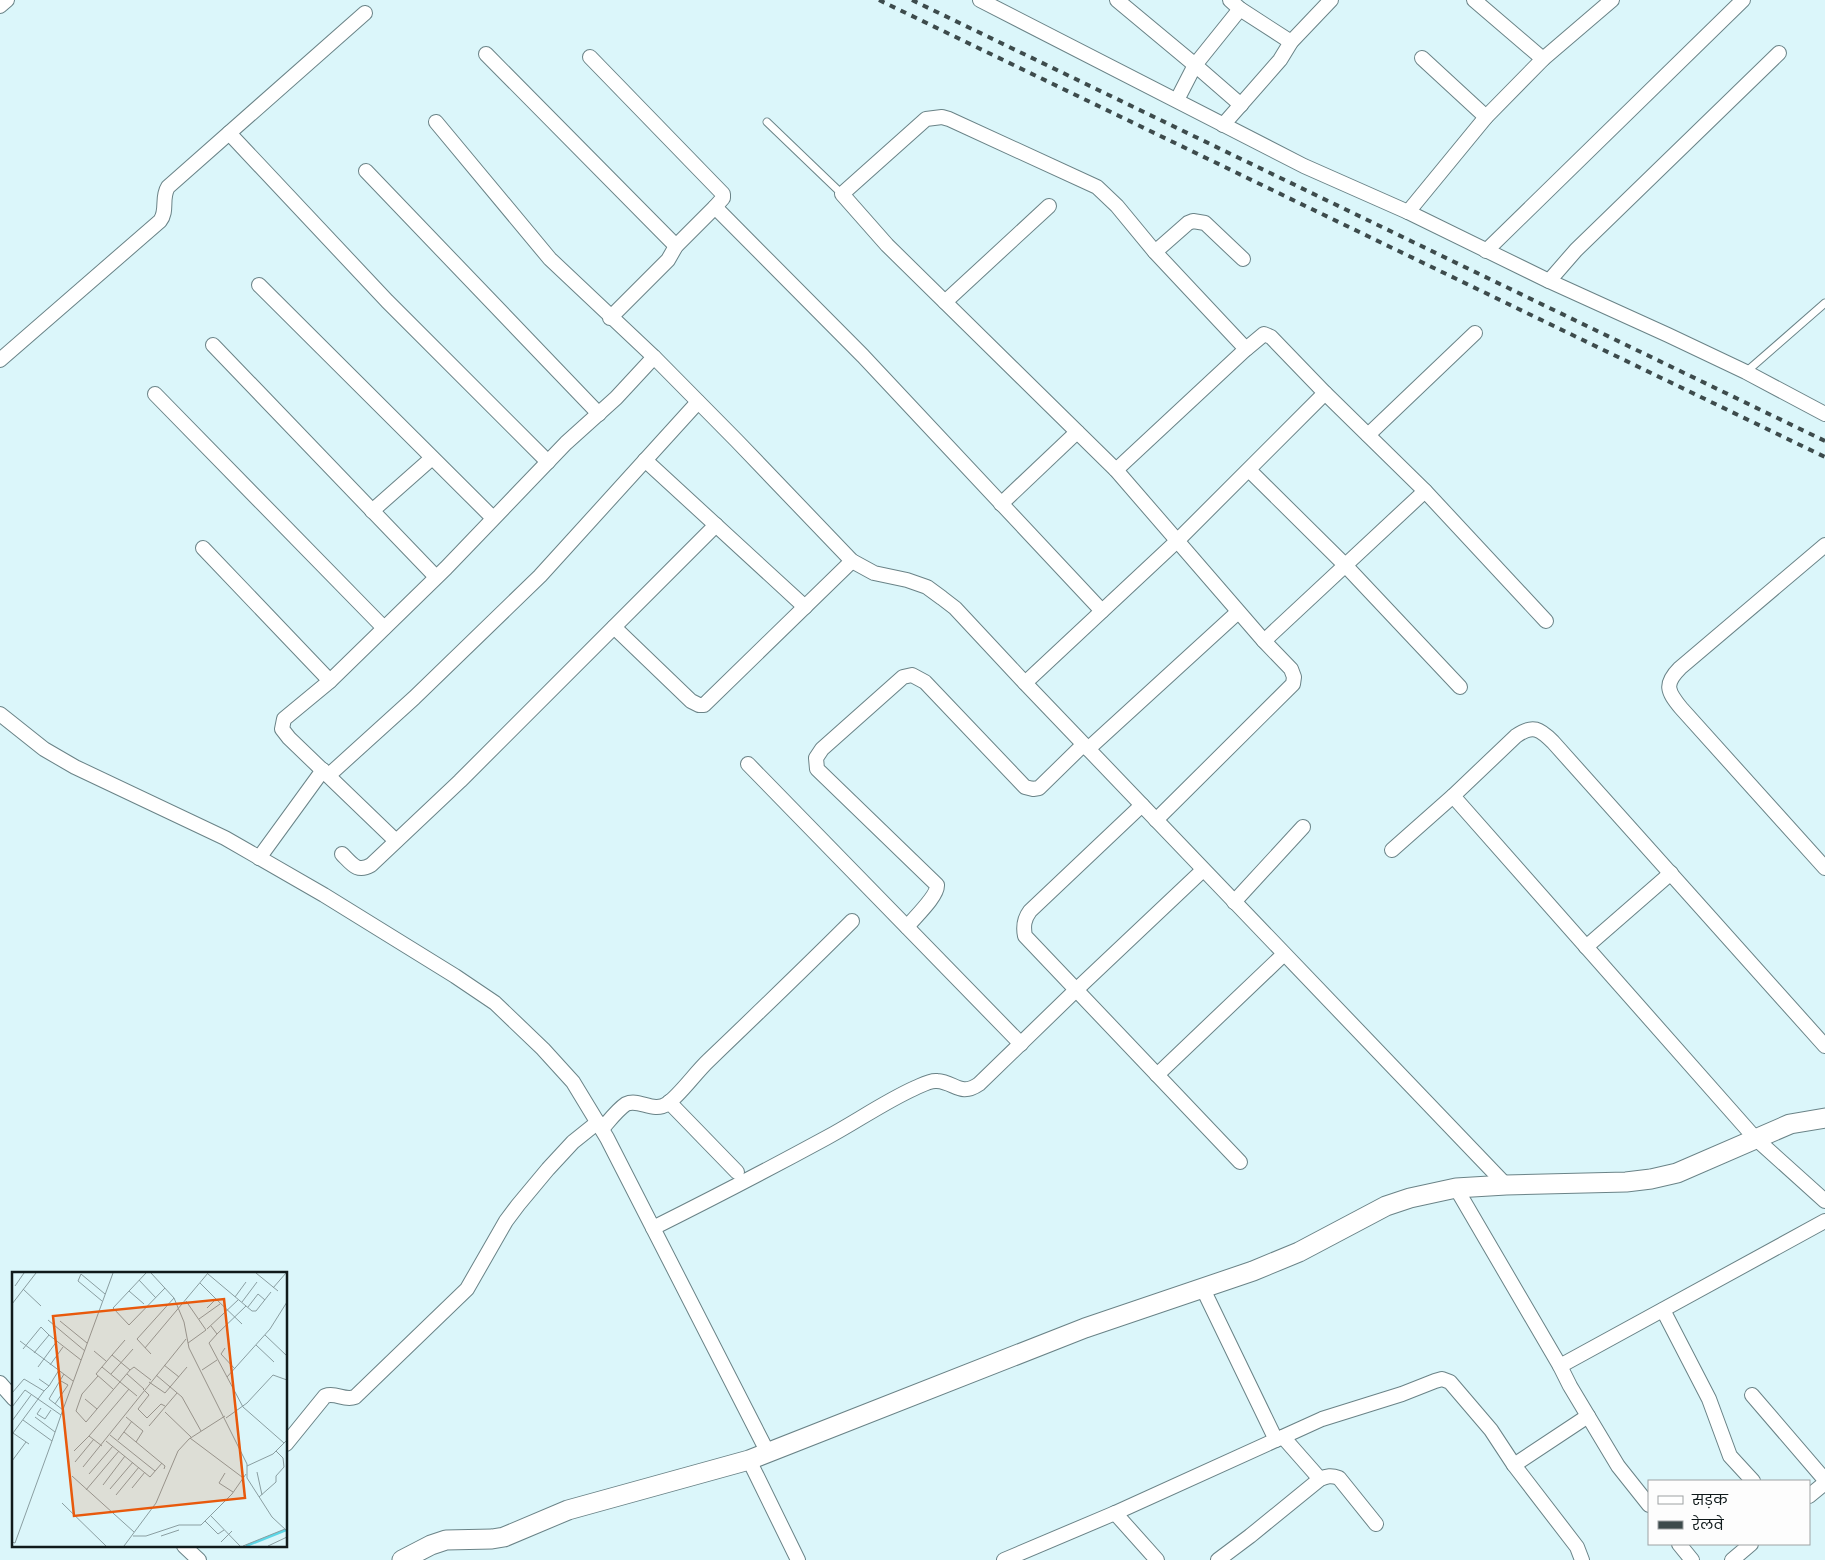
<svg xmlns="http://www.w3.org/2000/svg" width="1825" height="1560" font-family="Poppins,'Noto Sans Devanagari',sans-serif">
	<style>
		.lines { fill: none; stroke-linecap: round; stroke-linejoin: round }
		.lane-casing { stroke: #6a8387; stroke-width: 9 }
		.street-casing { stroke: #6a8387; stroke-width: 16 }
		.secondary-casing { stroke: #6a8387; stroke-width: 21 }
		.lane { stroke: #fff; stroke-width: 7 }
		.street { stroke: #fff; stroke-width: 14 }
		.secondary { stroke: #fff; stroke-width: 19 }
		.rail { stroke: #3d4b4c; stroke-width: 4; stroke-dasharray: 6 6; stroke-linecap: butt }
		.inset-river { fill: none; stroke: #5cd6e6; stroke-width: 2.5 }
		.inset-road { fill: none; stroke: #8a9ea1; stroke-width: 1 }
		.view { fill: #e8590c; fill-opacity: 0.15; stroke: #e8590c; stroke-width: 2.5 }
		.inset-edge { fill: none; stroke: #101a1b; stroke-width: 2.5 }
	</style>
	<rect width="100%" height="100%" fill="#dbf6fa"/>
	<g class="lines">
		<defs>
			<g id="lane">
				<path d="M767,122L842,194"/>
				<path d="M1746,372L1825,303"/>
			</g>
			<g id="street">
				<path d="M980,0L1304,166L1408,212L1549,281L1668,335L1746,372L1825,414"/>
				<path d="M1117,0L1195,65L1240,9"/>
				<path d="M1230,0L1240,9L1291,42"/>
				<path d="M1474,0L1543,59"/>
				<path d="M0,6L7,0"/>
				<path d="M486,54L676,246"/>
				<path d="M590,57L723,194V198L715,207"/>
				<path d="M1422,58L1486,117"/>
				<path d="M1177,100L1195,65L1241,105"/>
				<path d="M436,122L550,259L654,357L737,441L852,561L874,573L907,580L927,587L942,598L955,608L1025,683L1506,1185"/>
				<path d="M1223,125L1280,60L1291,42L1331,0"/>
				<path d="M229,133L387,301L548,462"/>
				<path d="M366,171L599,414"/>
				<path d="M1408,212L1486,117L1543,59L1612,0"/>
				<path d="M1486,251L1743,0"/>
				<path d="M1155,252L1188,223L1193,221L1205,223L1243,259"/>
				<path d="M1549,281L1576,250L1779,53"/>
				<path d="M259,285L493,518"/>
				<path d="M945,302L1049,206"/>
				<path d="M610,318L668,260L676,246L715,207L863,356L1102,611"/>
				<path d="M213,345L436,577"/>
				<path d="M1246,349L1155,252L1117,206L1097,187L949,119L942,117L926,119L842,194L887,245L1116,470L1264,641"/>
				<path d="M0,360L160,221C168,211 161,198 168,187L365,13"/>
				<path d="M155,394L384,628"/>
				<path d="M1368,435L1475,333"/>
				<path d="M645,460L805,607"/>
				<path d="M1116,470L1246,349L1264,334L1271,337L1325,393L1425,491L1264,641L1291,669L1294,677L1293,684L1156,820"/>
				<path d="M1249,470L1345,565L1460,687"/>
				<path d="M1425,491L1546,621"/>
				<path d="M1001,504L1077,432"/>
				<path d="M372,511L432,458"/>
				<path d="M1825,545L1680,668C1664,684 1667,691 1681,708L1825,868"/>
				<path d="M203,548L330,681"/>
				<path d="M614,627L691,701L699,705H704L852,561"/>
				<path d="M1025,683L1177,541L1325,393"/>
				<path d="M0,714L44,749L75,767L225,838L324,895L455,976L495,1003L543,1049L573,1082L607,1138L768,1453"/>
				<path d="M1088,749L1238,612"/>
				<path d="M748,764L1021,1044"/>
				<path d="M329,775L414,698L540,576L698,402"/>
				<path d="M1453,796L1755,1138L1825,1201"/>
				<path d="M1142,805L1030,911C1024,919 1023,926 1025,936L1240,1162"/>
				<path d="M396,841L289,738L282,729L284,719L330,681L446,568L566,443L616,398L654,357"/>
				<path d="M1392,850L1453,796L1516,736C1533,724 1540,729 1553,742L1825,1046"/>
				<path d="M342,854C352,864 357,873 371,865L460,781L716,525"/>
				<path d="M259,858L323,770"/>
				<path d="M1234,902L1303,827"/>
				<path d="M907,927C914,918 938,896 937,885L817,769L816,758L822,749L903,677L912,675L925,682L1025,787L1033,789L1039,788L1083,745"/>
				<path d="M1586,947L1671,873"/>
				<path d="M1157,1075L1284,954"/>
				<path d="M669,1102L737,1172"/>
				<path d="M602,1129C609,1121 617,1110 626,1104C639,1098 653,1113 667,1104C680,1095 696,1072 709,1060C757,1014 805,968 852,921"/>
				<path d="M1456,1188L1560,1366L1825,1221"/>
				<path d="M653,1228C711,1199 769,1169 826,1138C856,1122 884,1102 915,1088C922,1085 930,1080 937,1081C955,1082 960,1097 979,1084L1077,989L1203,870"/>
				<path d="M1203,1289L1276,1440"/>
				<path d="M1663,1310L1709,1399L1730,1456L1753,1481"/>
				<path d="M1560,1366L1570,1386L1618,1466L1649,1505"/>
				<path d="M0,1383L14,1399"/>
				<path d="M1752,1395L1825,1480"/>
				<path d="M1283,1437L1320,1479"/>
				<path d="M286,1444L325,1396C336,1392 344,1401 355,1397L467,1289L506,1221L518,1205L548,1169L573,1142L598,1122"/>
				<path d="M749,1460L798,1560"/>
				<path d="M1514,1465L1577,1547L1582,1560"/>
				<path d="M1809,1496L1825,1483"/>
				<path d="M1115,1513L1157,1560"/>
				<path d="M1679,1544L1692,1560"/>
				<path d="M184,1546L199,1560"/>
				<path d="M1004,1560L1115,1513L1322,1419L1402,1394L1435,1381L1442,1379L1450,1382L1491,1430L1514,1465L1588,1416"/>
				<path d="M1218,1560L1250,1536L1320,1479C1327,1476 1331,1475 1339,1478L1376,1524"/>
				<path d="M1732,1560L1751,1544"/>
			</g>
			<path id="secondary" d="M402,1560L431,1545L446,1540L492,1539L504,1537L568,1510L749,1460L1085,1328L1253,1271L1299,1252L1386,1206L1410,1198L1456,1188L1506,1185L1626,1182L1651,1179L1677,1173L1790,1124L1825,1118"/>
		</defs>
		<!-- lane casing -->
		<use href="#lane" class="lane-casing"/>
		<!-- street casing -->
		<use href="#street" class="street-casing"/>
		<!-- secondary casing -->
		<use href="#secondary" class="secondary-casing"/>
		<!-- lane -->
		<use href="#lane" class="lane"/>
		<!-- street -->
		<use href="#street" class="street"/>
		<!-- secondary -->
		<use href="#secondary" class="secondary"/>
		<!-- rail -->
		<g class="rail">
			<path d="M879,0L1825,457"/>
			<path d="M912,0L1825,441"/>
		</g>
	</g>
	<!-- overview -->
	<g transform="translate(12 1272)">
		<rect width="275" height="275" fill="#dbf6fa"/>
		<path class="inset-river" d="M234,274L274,258"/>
		<path class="inset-road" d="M134,1L101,36L117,53L153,16M139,1L162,26L172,50L177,76L235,192V206L260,245L275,259M244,1L266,19M69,2L66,9L90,29M69,2L93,22M196,2L240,39H244L259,20M127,8L144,26M188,11L204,27L195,36M3,14L12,1M261,16L274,1M11,17L29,34M117,19L132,32M223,25L234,10M204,27L230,52M174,29L194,58L176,71M230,30L245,10M0,32L24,1M236,35L246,22L253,28M187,47L208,32M36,48L73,79M48,49L75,71M199,54L205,62L197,71L231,135L272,171M195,57L226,28M205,62L234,34M253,63L275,84M8,69L61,109M244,73L262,90M133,76L196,1M213,76L209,82L223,97M11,77L29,55L37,63M82,79L94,89M22,81L37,63L69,88M139,82L125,67L162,26M100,83L113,68M38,93L51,75M152,93L167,105M26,95L45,69M90,95L125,124M190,98L205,88M99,102L121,77M115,102L132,117M144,103L170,125L189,159M86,104L70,122L64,139L74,150L118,98M215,105L258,57L275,30M137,110L153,121L175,95M37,114L47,98M101,117L84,102L100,83L118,98L122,95L139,108M131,117L137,123L126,137L135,146L149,132L153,134M0,121L12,107L32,119L37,114L27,107M73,127L85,137M43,132L56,113L49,109M0,135L13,118L49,143L40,169L11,148M29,136L25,142L33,147L39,138M51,138L37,127L52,102M153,140L179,165M49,143L101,1M23,145L43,160M114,145L131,159L124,170M214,146L235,131L261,103L275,108M0,149L19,123M137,154L165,121M112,160L153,194L152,197M1,161L32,119M1,161L17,172M98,163L143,199M178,166L230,205M106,168L120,149M94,169L138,205L150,191M90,174L77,164L117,117M62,179L77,164M0,189L14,170M63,190L82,167M235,194L261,182L275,168M71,195L174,67M245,200L250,223M213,201L207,211L221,220M77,202L101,174M60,204L122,260M91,213L113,184M120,216L133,200M98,217L121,190M74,218L107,179M104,223L127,195M247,225L264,210V204L272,195L271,186L264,179M50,231L94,274M199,244L228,274M193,249L206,262L212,258M121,264H134L167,253H189L220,222L234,202M149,264L167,258M0,270L3,271L40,169M209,270L220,259M112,274L144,231L166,179L177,167L213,144M231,274L273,257M256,274L275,265"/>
		<path class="view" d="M212,27L233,226L62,244L41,44Z"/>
		<rect width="275" height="275" class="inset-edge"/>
	</g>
	<!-- legend -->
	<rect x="1648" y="1480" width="162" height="65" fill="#fdfdfd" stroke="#9ea2a3"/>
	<rect x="1658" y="1496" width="25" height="8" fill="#ffffff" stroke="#9ea2a3"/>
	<text x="1692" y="1505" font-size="15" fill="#101a1b">सड़क</text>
	<rect x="1658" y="1521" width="25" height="8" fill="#3d4b4c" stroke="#9ea2a3"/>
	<text x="1692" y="1530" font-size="15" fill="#101a1b">रेलवे</text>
</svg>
